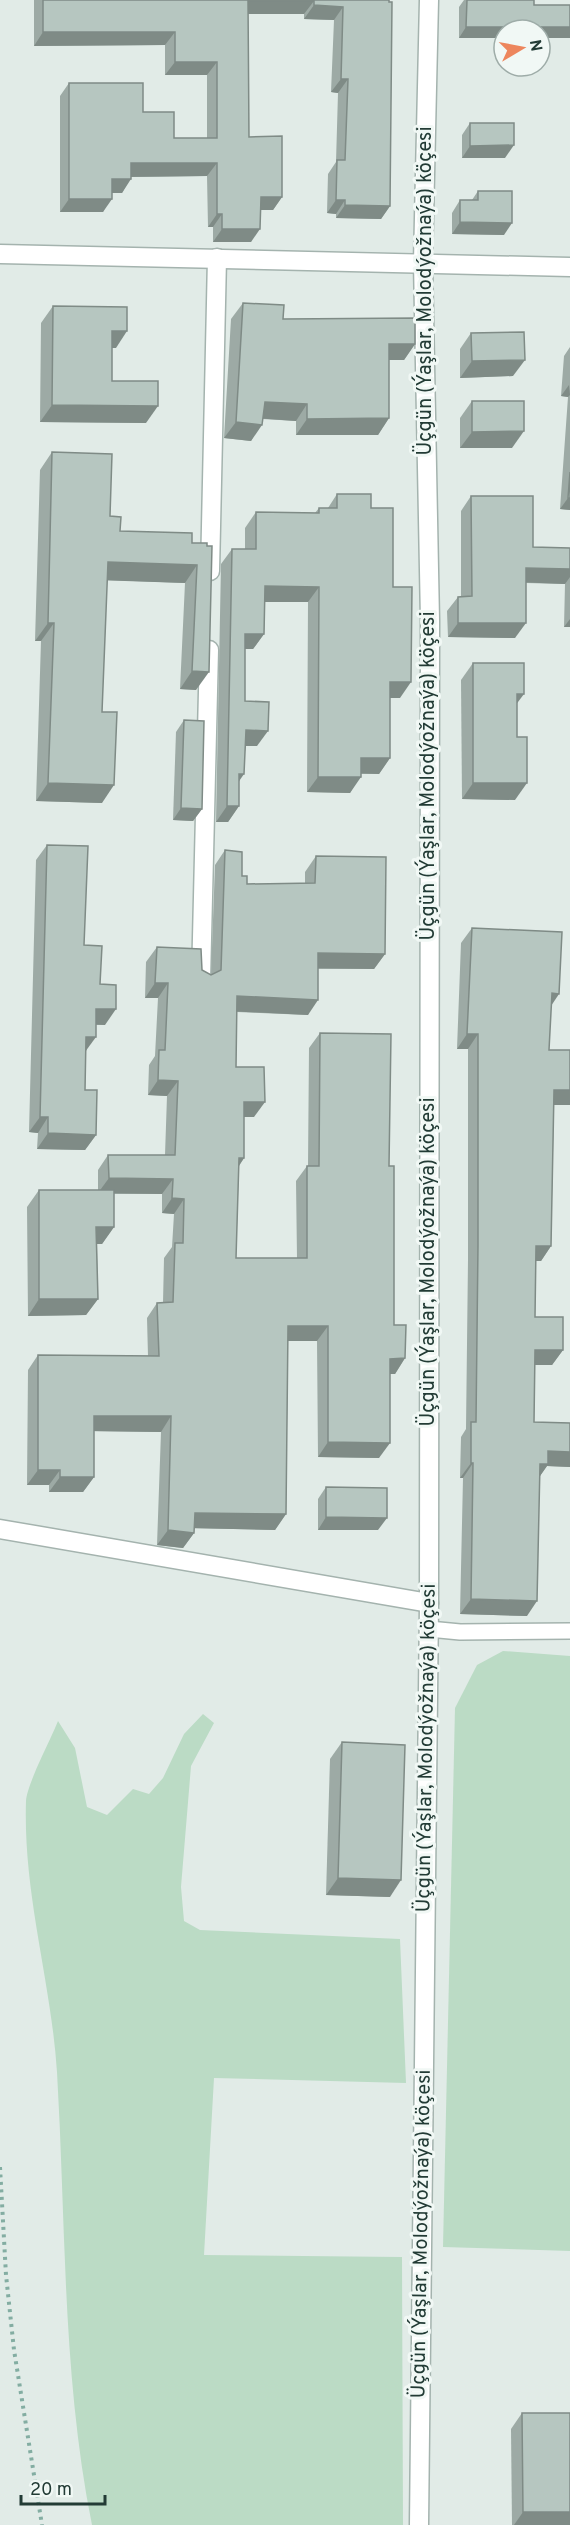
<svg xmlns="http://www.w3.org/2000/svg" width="570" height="2525" font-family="Overpass,sans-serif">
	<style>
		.green { fill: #bbdbc5 }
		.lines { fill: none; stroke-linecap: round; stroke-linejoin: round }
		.lane-casing { stroke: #a4b3ae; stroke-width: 18 }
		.street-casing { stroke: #a4b3ae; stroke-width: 21 }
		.path { stroke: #83ada2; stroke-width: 4; stroke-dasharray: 3 4.5; stroke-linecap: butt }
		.lane { stroke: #fff; stroke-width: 15 }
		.street { stroke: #fff; stroke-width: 18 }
		.wall { fill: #9daaa5 }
		.shaded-wall { fill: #7f8b86 }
		.building { fill: #b6c6c0; stroke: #7f8b86; stroke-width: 1.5 }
		.labels { text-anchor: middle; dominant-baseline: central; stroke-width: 6; stroke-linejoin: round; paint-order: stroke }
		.street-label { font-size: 20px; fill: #223b35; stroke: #f1f8f5 }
	</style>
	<rect width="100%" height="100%" fill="#e1ebe7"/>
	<!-- green -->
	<g class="green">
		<path d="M503,1651L570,1656V2251L443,2247L455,1708L477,1665Z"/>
		<path d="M203,1714L214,1723L191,1766L181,1887L184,1921L200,1930L400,1939L406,2083L214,2078L204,2255L402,2257L403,2525H92C62,2376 66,2223 57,2072C51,1980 23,1895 26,1801C27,1784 51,1739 58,1721L75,1748L87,1807L107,1815L133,1789L149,1794L163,1778L184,1734Z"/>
	</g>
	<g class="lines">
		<defs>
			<path id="lane" d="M429,1629L460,1632L570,1631"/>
			<g id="street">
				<path d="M0,254L570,267"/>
				<path d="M210,571L217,258"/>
				<path d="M201,979L209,650"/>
				<path d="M0,1529L429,1603"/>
				<path d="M419,2525L429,1603L430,621L423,262L429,0"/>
			</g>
		</defs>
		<!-- lane casing -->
		<use href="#lane" class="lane-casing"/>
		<!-- street casing -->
		<use href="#street" class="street-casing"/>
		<!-- path -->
		<path class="path" d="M0,2167L6,2275L14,2350L42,2525"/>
		<!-- lane -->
		<use href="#lane" class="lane"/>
		<!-- street -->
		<use href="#street" class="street"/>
	</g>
	<!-- wall -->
	<g class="wall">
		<path d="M34,0H389L390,206L381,219L336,218V214L327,213L328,174L336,162L338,93L331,92L334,20L304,19V14H248L249,137L282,197L273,210H261L251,242H213V227H208L207,176L131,177L122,193H112L103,212H60V96L69,83L143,112L174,138H207V75H165V45L34,46Z"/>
		<path d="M464,0H534V5H570V38H540V30L459,38V7Z"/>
		<path d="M470,123L505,158H462V135Z"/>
		<path d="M478,191L504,235L452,234V213L460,200H472Z"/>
		<path d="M243,303L283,319L415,344L404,360H389V418L378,435H296V421L263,419L251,441L224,438L231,319Z"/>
		<path d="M53,306L116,348H112V381L146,423L40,422L41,323Z"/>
		<path d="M471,333L513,376L460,378V349Z"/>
		<path d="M570,347V510L560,509L568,397L561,396L564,356Z"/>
		<path d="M472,401L512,448H460V418Z"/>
		<path d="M52,452L110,516L120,531L192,543H207L196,690L180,689L185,583L107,580L102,712V803L36,801L41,641H35L40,470Z"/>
		<path d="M337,494L371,508L393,587L400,698H390V758L379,774H361L350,793L307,792L308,602H265L264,634L253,649H245V701L257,746H246L239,782V806L228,822H216L221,564L232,549H245V528L256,512L315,513L319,508H328Z"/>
		<path d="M471,496L533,547L570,548V627H564L565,584L526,583L515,638L448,637L447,611L458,597H461V511Z"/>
		<path d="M473,663L517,703L515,800L462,799L461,680Z"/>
		<path d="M184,720L202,809L193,821L173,820L176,732Z"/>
		<path d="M47,845L84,945L100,984L105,1025H96L86,1051L85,1090L96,1135L85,1150L37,1149L38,1133L29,1132L36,860Z"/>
		<path d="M225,850L247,884L305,883V872L316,856L385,954L374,969H318L308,1015L237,1012L236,1067L254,1117H244V1158L239,1166L236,1258H297L296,1181L307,1166H308L309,1048L320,1033L389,1166L394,1325L405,1358L395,1374H390L379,1458L318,1457L317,1341H288L286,1514L275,1530L194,1528V1533L183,1548L157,1545L161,1432L94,1431V1477L83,1492H49V1485H27L28,1370L38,1355L148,1356L147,1318L157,1303H163L164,1258L172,1247L174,1214L162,1213V1194H114V1227L102,1244H97L98,1299L86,1315L28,1316L27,1207L39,1190H98V1170L108,1155H165L167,1096L148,1095L149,1065L155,1056L158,998H145L146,962L157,947L211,975L215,865Z"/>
		<path d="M472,928L551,1005L549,1050H570V1105H554L551,1246L541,1261H536L535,1317L563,1350L552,1365H535L534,1422L570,1423V1467L547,1466L539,1477L527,1616L460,1614L463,1478H460L461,1437L466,1429L468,1260V1049H457L461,943Z"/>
		<path d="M326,1487L378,1530H318V1499Z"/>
		<path d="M342,1742L390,1897L326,1895L330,1759Z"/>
		<path d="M522,2413L570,2525H512L511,2429Z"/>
	</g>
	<!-- shaded-wall -->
	<g class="shaded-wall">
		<path d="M248,1H314L304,14H239Z"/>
		<path d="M314,5L343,7L334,20L304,19Z"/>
		<path d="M466,27H570V38H540V30H504V38H459Z"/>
		<path d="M43,32H175L165,45L34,46Z"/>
		<path d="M175,62H217L207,75H165Z"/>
		<path d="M341,79H348L338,93L331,92Z"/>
		<path d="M514,145L505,158H462L470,146Z"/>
		<path d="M131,163H217L207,176L122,177Z"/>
		<path d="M112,179H131L122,193H103Z"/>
		<path d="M261,197H282L273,210H251Z"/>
		<path d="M69,199H112L103,212H60Z"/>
		<path d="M336,200H345L336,214L327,213Z"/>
		<path d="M345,205L390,206L381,219L336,218Z"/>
		<path d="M217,214H222L213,227H208Z"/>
		<path d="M460,222L512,223L504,235L452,234Z"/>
		<path d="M222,229H260L251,242H213Z"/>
		<path d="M112,331H127L116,348H100Z"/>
		<path d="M389,344H415L404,360H377Z"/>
		<path d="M525,360L513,376L460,378L472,361Z"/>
		<path d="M569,385L570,395L568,397L561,396Z"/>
		<path d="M265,402L307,404L296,421L254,418Z"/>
		<path d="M52,405L158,406L146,423L40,422Z"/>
		<path d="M389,418L378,435H296L307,419Z"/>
		<path d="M236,422L262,425L251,441L224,438Z"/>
		<path d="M524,431L512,448H460L472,432Z"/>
		<path d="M568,498H570V510L560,509Z"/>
		<path d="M108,562L197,565L185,583L95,580Z"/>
		<path d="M526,568L570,569V577L565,584L515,582Z"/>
		<path d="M265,586L319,587L308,602H254Z"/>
		<path d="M570,619V627H564Z"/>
		<path d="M48,623H54L41,641H35Z"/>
		<path d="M458,623H526L515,638L448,637Z"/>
		<path d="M245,634H264L253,649H234Z"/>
		<path d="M192,671L209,672L196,690L180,689Z"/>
		<path d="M390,682H411L400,698H379Z"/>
		<path d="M517,694H524L512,710Z"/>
		<path d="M246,730L268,731L257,746H235Z"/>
		<path d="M361,758H390L379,774L350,773Z"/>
		<path d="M239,774H244L233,790Z"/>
		<path d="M318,777H361L350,793L307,792Z"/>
		<path d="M48,783L114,785L102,803L36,801Z"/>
		<path d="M473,783H527L515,800L462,799Z"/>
		<path d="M227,806H239L228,822H216Z"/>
		<path d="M181,808L202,809L193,821L173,820Z"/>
		<path d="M318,953L385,954L374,969L308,968Z"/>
		<path d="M155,983H168L158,998H145Z"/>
		<path d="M552,993L559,994L549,1009Z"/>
		<path d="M237,996L318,1000L308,1015L226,1011Z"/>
		<path d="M96,1009H116L105,1025L86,1024Z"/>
		<path d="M467,1034H478L468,1049H457Z"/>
		<path d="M86,1037H96L85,1052Z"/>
		<path d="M158,1080L178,1081L167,1096L148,1095Z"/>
		<path d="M554,1090H570V1105H543Z"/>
		<path d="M244,1102H265L254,1117H234Z"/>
		<path d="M40,1117H48L38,1133L29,1132Z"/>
		<path d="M48,1133L96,1135L85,1150L37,1149Z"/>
		<path d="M239,1158H244L234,1173Z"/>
		<path d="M109,1178L173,1179L162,1194L98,1193Z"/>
		<path d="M172,1198L184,1199L174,1214L162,1213Z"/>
		<path d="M96,1227H114L102,1244H84Z"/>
		<path d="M536,1246H551L541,1261H526Z"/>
		<path d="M39,1299H98L86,1315L28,1316Z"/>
		<path d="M288,1326H328L317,1341H277Z"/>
		<path d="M535,1350H563L552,1365H525Z"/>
		<path d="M405,1358L395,1374H380L390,1359Z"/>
		<path d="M94,1416H171L161,1432L83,1431Z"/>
		<path d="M328,1442L390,1443L379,1458L318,1457Z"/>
		<path d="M548,1451L570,1452V1467L547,1466L538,1479H529Z"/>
		<path d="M471,1463H473L463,1478H460Z"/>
		<path d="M38,1470H60L49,1485H27Z"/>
		<path d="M60,1477H94L83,1492H49Z"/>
		<path d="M195,1513L286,1514L275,1530L185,1528Z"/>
		<path d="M326,1517L387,1518L378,1530H318Z"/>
		<path d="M168,1530L194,1533L183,1548L157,1545Z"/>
		<path d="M471,1599L537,1601L527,1616L460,1614Z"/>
		<path d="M338,1878L401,1880L390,1897L326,1895Z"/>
		<path d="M523,2512H570V2525H514Z"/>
	</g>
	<!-- building -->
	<g class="building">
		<path d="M43,0H389V2H392L390,206L345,205V200H336L337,160H345L348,79H341L343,7L314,5V1H248L249,137L282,136V197H261L260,229H222V214H217V163H131V179H112V199H69V83H143V112H174V138H217V62H175V32H43Z"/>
		<path d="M467,0H534V5H570V27H466Z"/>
		<path d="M470,123H514V145L470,146Z"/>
		<path d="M478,191H512V223L460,222V200H478Z"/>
		<path d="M243,303L284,305L283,319L415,318V344H389V418L307,419V404L265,402L262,425L236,422Z"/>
		<path d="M53,306L127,307V331H112V381H158V406L52,405Z"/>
		<path d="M524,332L525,360L472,361L471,333Z"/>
		<path d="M472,401H524V431L472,432Z"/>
		<path d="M52,452L112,454L110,516L121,517L120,531L192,533V543H207V546H212L209,672L192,671L197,565L108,562L102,712H117L114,785L48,783L54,623H48Z"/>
		<path d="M570,472V498H568Z"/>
		<path d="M337,494H371V508H393V587H412L411,682H390V758H361V777H318L319,587L265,586L264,634H245V701L269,702L268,731L246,730L244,774H239V806H227L232,549H256V512L319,513V508H337Z"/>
		<path d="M471,496H533V547L570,548V569L526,568V623H458V597L472,596Z"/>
		<path d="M473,663H524V694H517V737H527V783H473Z"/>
		<path d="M184,720L204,721L202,809L181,808Z"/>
		<path d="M47,845L88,846L84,945L102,946L100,984L116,985V1009H96V1037H86L85,1090H97L96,1135L48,1133V1117H40Z"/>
		<path d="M225,850L242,852V876H247V884L315,883L316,856L386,857L385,954L318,953V1000L237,996L236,1067H264L265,1102H244V1158H239L236,1258H307V1166H319L320,1033L391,1034L389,1166H394V1325H406L405,1358L390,1359V1443L328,1442V1326H288L286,1514L195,1513L194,1533L168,1530L171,1416H94V1477H60V1470H38V1355L159,1356L157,1303L173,1302L175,1243H183L184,1199L172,1198L173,1179L109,1178L108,1155H175L178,1081L158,1080L159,1050H165L168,983H155L157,947L201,949L202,970L211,975L221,970Z"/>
		<path d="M472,928L562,932L559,994L552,993L549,1050H570V1090H554L551,1246H536L535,1317H563V1350H535L534,1422L570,1423V1452L548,1451V1464H540L537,1601L471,1599L473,1463H471V1422H476L478,1245V1034H467Z"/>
		<path d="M39,1190H114V1227H96L98,1299H39Z"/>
		<path d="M326,1487L387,1488V1518L326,1517Z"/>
		<path d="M342,1742L405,1745L401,1880L338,1878Z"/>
		<path d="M522,2413H570V2512H523Z"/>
	</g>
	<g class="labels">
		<!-- street labels -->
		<g class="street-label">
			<text transform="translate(426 291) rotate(-90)">Üçgün (Ýaşlar, Molodýožnaýa) köçesi</text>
			<text transform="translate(429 776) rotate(-90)">Üçgün (Ýaşlar, Molodýožnaýa) köçesi</text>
			<text transform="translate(429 1262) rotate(-90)">Üçgün (Ýaşlar, Molodýožnaýa) köçesi</text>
			<text transform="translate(427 1748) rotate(-89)">Üçgün (Ýaşlar, Molodýožnaýa) köçesi</text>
			<text transform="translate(422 2234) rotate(-89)">Üçgün (Ýaşlar, Molodýožnaýa) köçesi</text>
		</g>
	</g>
	<!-- north arrow -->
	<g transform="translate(522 48) rotate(80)"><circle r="28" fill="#f1f8f5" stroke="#9eaca8" stroke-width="1.5"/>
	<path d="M0-4.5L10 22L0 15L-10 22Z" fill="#ed865d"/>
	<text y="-9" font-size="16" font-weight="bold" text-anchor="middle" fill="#223b35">N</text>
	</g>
	<!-- scale -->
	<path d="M21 2495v9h84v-9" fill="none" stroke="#223b35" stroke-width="3"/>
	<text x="30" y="2495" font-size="18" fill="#223b35" stroke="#f1f8f5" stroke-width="4.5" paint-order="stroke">20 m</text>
</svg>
